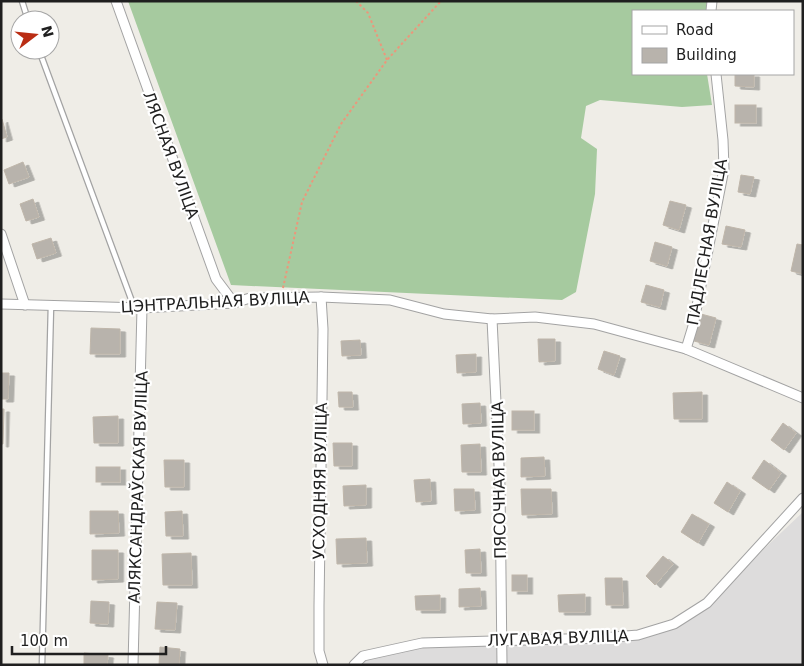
<svg xmlns="http://www.w3.org/2000/svg" width="804" height="666" font-family="'DejaVu Sans',sans-serif">
	<style>
		.residential { fill: #dddcdc }
		.forest { fill: #a6ca9f }
		.building { fill: #b8b3ac; stroke: #bfb6aa; filter: url(#shadow) }
		.lines { fill: none; stroke-linecap: round; stroke-linejoin: round }
		.lane-casing { stroke: #a3a3a3; stroke-width: 7 }
		.street-casing { stroke: #a3a3a3; stroke-width: 11 }
		.path { stroke: #ec977b; stroke-width: 2; stroke-dasharray: 2.5 2.5; stroke-linecap: butt }
		.lane { stroke: #fff; stroke-width: 4.5 }
		.street { stroke: #fff; stroke-width: 9 }
		.labels { text-anchor: middle; dominant-baseline: central; stroke-width: 4.5; stroke-linejoin: round; paint-order: stroke }
		.street-label { font-size: 16px; fill: #1f1f1f; stroke: #fff }
	</style>
	<defs>
		<filter id="shadow"><feDropShadow dx="5.5" dy="3" stdDeviation="0" flood-color="#0004"/></filter>
	</defs>
	<rect width="100%" height="100%" fill="#efede7"/>
	<!-- residential -->
	<path class="residential" d="M803,512V665H354L363,656L422,643L602,638L674,624L707,603Z"/>
	<!-- forest -->
	<path class="forest" d="M128,1H707L706,11H633V74H707L712,105L682,107L600,100L586,106L581,138L597,149L595,194L576,292L562,300L231,285Z"/>
	<!-- building -->
	<g class="building">
		<path d="M735,74H754V87L735,86Z"/>
		<rect x="735" y="105" width="21" height="18"/>
		<path d="M2,119L7,137L1,139V120Z"/>
		<path d="M23,162L29,177L9,184L4,170Z"/>
		<path d="M741,175L754,177L750,194L738,192Z"/>
		<path d="M33,199L39,217L26,221L20,204Z"/>
		<path d="M670,201L686,205L679,230L663,225Z"/>
		<path d="M726,226L745,230L741,247L722,244Z"/>
		<path d="M51,238L56,253L37,259L32,244Z"/>
		<path d="M655,242L672,247L667,266L650,261Z"/>
		<path d="M797,244L803,245V274L791,271Z"/>
		<path d="M646,285L664,290L660,307L641,302Z"/>
		<path d="M701,314L716,318L709,345L694,341Z"/>
		<path d="M91,328L120,329V354H90Z"/>
		<path d="M538,339H555V361L539,362Z"/>
		<path d="M360,340L361,355L342,356L341,341Z"/>
		<path d="M604,351L620,356L614,375L598,369Z"/>
		<path d="M476,354V372L457,373L456,355Z"/>
		<path d="M1,373H9L8,399H1Z"/>
		<path d="M338,392H352L353,407H339Z"/>
		<path d="M702,392V419H674L673,393Z"/>
		<path d="M480,403L481,423L463,424L462,404Z"/>
		<path d="M1,409H4L3,444H1Z"/>
		<rect x="512" y="411" width="22" height="19"/>
		<path d="M118,416V443H94L93,417Z"/>
		<path d="M783,423L796,433L784,450L771,440Z"/>
		<path d="M333,443H352V466H334Z"/>
		<path d="M480,444L481,472H462L461,445Z"/>
		<path d="M544,457L545,476L521,477V458Z"/>
		<path d="M164,460H184V487H165Z"/>
		<path d="M764,460L781,473L769,490L752,478Z"/>
		<rect x="96" y="467" width="24" height="15"/>
		<path d="M430,479L431,501L416,502L414,480Z"/>
		<path d="M727,482L740,491L728,512L714,503Z"/>
		<path d="M366,485V505L344,506L343,486Z"/>
		<path d="M454,489H474L475,510L455,511Z"/>
		<path d="M521,489H551L552,514L522,515Z"/>
		<path d="M90,511H118L119,533L90,534Z"/>
		<path d="M182,511L183,536H166L165,512Z"/>
		<path d="M692,514L709,524L698,543L681,532Z"/>
		<path d="M366,538L367,563L337,564L336,539Z"/>
		<path d="M480,549L481,573H466L465,550Z"/>
		<path d="M92,550H118V579L92,580Z"/>
		<path d="M191,553L192,585H163L162,554Z"/>
		<path d="M663,556L673,564L655,585L646,576Z"/>
		<rect x="512" y="575" width="15" height="16"/>
		<path d="M605,578H622L623,605H606Z"/>
		<path d="M480,588L481,606L459,607V589Z"/>
		<path d="M585,594V612H559L558,595Z"/>
		<path d="M440,595V610H416L415,596Z"/>
		<path d="M91,601L109,602L108,624L90,623Z"/>
		<path d="M157,602L177,603L175,630L155,629Z"/>
		<path d="M160,647L180,649L179,665H159Z"/>
		<path d="M84,653L108,655L107,665H84Z"/>
	</g>
	<g class="lines">
		<defs>
			<g id="lane">
				<path d="M22,1L28,20"/>
				<path d="M39,50L134,307"/>
				<path d="M42,665L51,305"/>
			</g>
			<g id="street">
				<path d="M116,1L216,279L234,303"/>
				<path d="M711,11L712,1"/>
				<path d="M1,234L25,305"/>
				<path d="M321,297L323,329L319,606V651L323,665"/>
				<path d="M1,304L142,308L234,303L250,298L321,297L390,300L444,314L492,319L535,317L594,324L686,349L803,398"/>
				<path d="M492,319L500,486L502,665"/>
				<path d="M686,349L693,326L724,169L723,140L716,74"/>
				<path d="M133,665L142,308"/>
				<path d="M354,665L363,656L422,643L602,638L638,635L674,624L707,603L803,498"/>
			</g>
		</defs>
		<!-- lane casing -->
		<use href="#lane" class="lane-casing"/>
		<!-- street casing -->
		<use href="#street" class="street-casing"/>
		<!-- path -->
		<g class="path">
			<path d="M356,1L368,13L387,60"/>
			<path d="M283,288L302,202L341,124L387,60L441,1"/>
		</g>
		<!-- lane -->
		<use href="#lane" class="lane"/>
		<!-- street -->
		<use href="#street" class="street"/>
	</g>
	<g class="labels">
		<!-- street labels -->
		<g class="street-label">
			<text transform="translate(171 155) rotate(70)">ЛЯСНАЯ ВУЛІЦА</text>
			<text transform="translate(707 242) rotate(-80)">ПАДЛЕСНАЯ ВУЛІЦА</text>
			<text transform="translate(215 302) rotate(-3)">ЦЭНТРАЛЬНАЯ ВУЛІЦА</text>
			<text transform="translate(499 480) rotate(-91)">ПЯСОЧНАЯ ВУЛІЦА</text>
			<text transform="translate(320 481) rotate(-89)">УСХОДНЯЯ ВУЛІЦА</text>
			<text transform="translate(138 487) rotate(-88)">АЛЯКСАНДРАЎСКАЯ ВУЛІЦА</text>
			<text transform="translate(558 638) rotate(-2)">ЛУГАВАЯ ВУЛІЦА</text>
		</g>
	</g>
	<!-- border -->
	<rect width="804" height="666" fill="none" stroke="#1f1f1f" stroke-width="5"/>
	<!-- legend -->
	<rect x="632" y="10" width="162" height="65" fill="#ffffff" stroke="#a5a5a5"/>
	<rect x="642" y="26" width="25" height="8" fill="#ffffff" stroke="#a5a5a5"/>
	<text x="676" y="35" font-size="15" fill="#1f1f1f">Road</text>
	<rect x="642" y="48" width="25" height="15" fill="#b8b3ac" stroke="#a5a5a5"/>
	<text x="676" y="60" font-size="15" fill="#1f1f1f">Building</text>
	<!-- north arrow -->
	<g transform="translate(35 35) rotate(74)"><circle r="24" fill="#ffffff" stroke="#a5a5a5"/>
	<path d="M0-4L9 19L0 12L-9 19Z" fill="#ba2d14"/>
	<text y="-8" font-size="14" font-weight="bold" text-anchor="middle" fill="#1f1f1f">N</text>
	</g>
	<!-- scale -->
	<path d="M12 646v8h154v-8" fill="none" stroke="#1f1f1f" stroke-width="2.5"/>
	<text x="20" y="646" font-size="15" fill="#1f1f1f" stroke="#ffffff" stroke-width="4" paint-order="stroke">100 m</text>
</svg>
